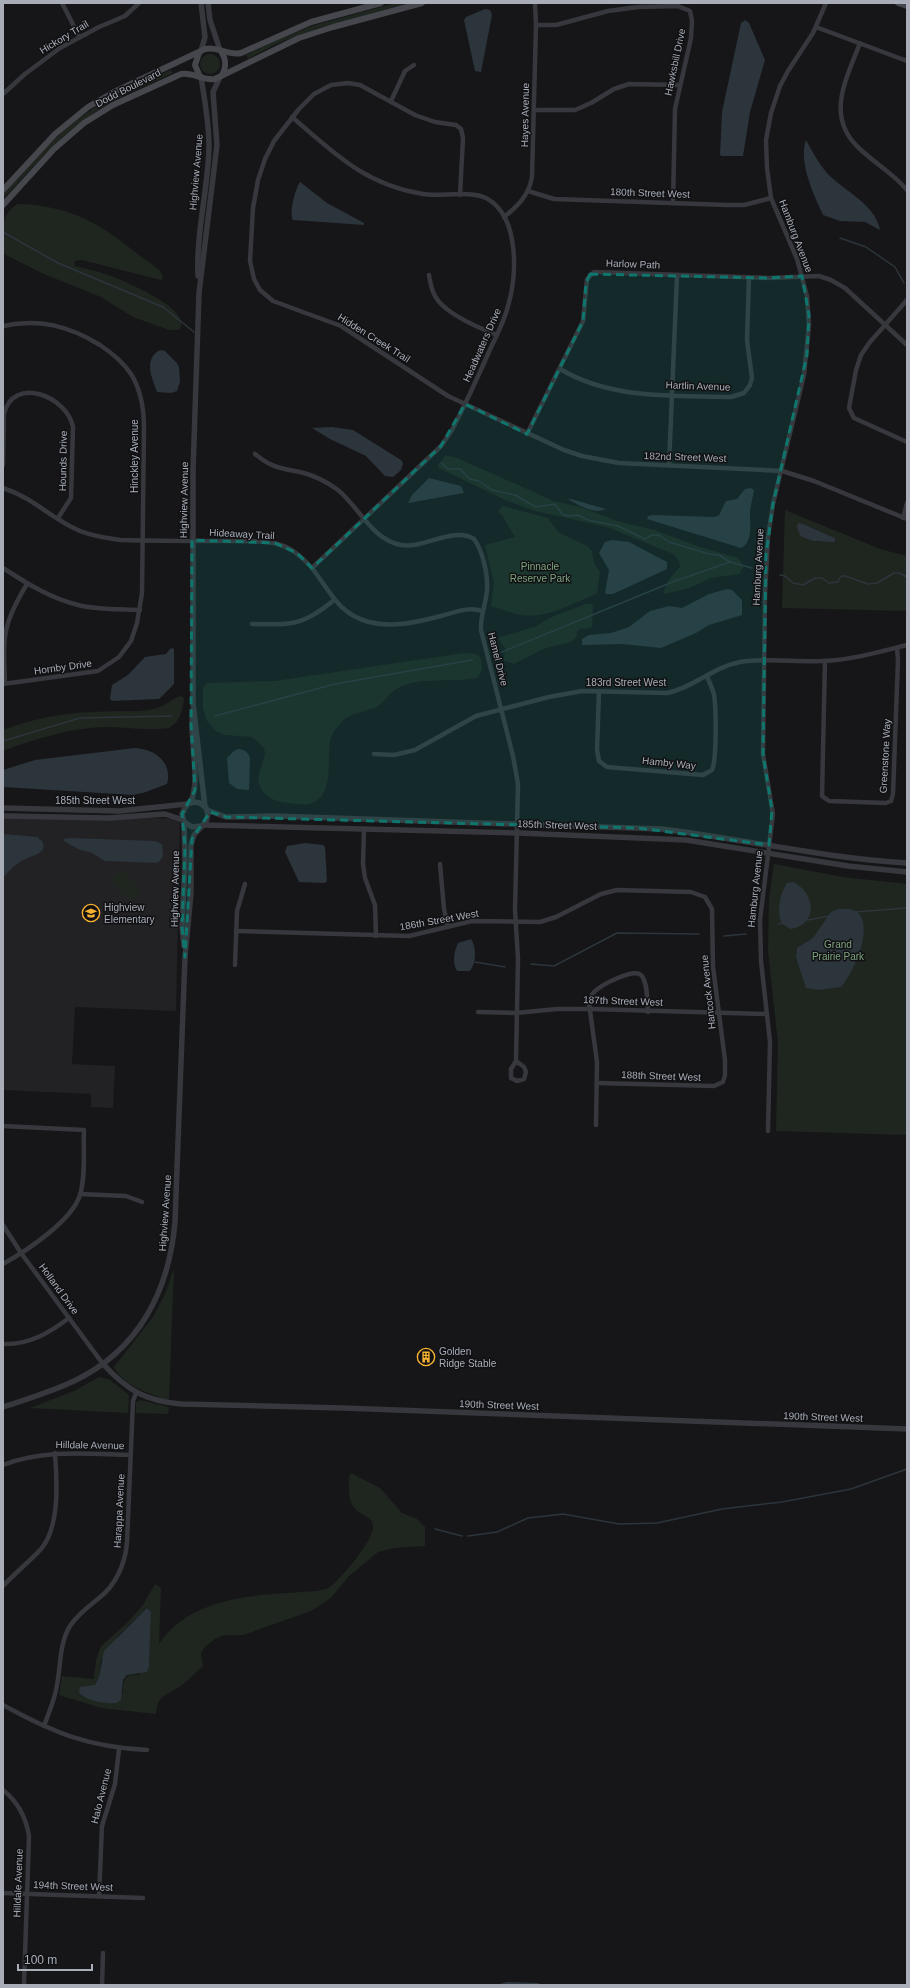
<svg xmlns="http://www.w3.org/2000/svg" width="910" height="1988" font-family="Arial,sans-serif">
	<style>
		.built { fill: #222225 }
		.green { fill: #1e261f; fill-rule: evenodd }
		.water { fill: #2c353c }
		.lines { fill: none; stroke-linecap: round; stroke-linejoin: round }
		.stream { stroke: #2c353c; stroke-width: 1.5 }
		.minor { stroke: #37383d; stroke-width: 4.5 }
		.tertiary { stroke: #37383d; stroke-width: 5.5 }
		.secondary { stroke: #45474d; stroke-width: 6 }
		.marked { fill: #0f766e; fill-opacity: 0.2; stroke: #0f766e; stroke-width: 3; stroke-dasharray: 8 5; stroke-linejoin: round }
		.labels { text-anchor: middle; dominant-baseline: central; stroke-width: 3; stroke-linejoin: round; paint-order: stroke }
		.street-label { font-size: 10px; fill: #a8adb8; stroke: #111113 }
		.park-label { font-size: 10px; fill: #7ea480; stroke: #111113 }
		.poi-label { font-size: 10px; fill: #a8adb8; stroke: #111113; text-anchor: start }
	</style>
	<rect width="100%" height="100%" fill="#161618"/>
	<!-- built -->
	<path class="built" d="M3,813L180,819L176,1011L75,1007L72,1064L115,1066L113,1108L91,1107V1094L3,1090Z"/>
	<!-- green -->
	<g class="green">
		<path d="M395,3H409L318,28L278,43L248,59L246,55L281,38L312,26Z"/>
		<circle cx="210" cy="64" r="10"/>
		<path d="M171,70L173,73C143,87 112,99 86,118C54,141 29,171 3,199V194C26,169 49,141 77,120C105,98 139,85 171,70Z"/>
		<path d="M18,204C43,204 73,211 95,224C115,235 134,252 153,265L160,271L163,278L161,280L82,260L75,261L74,263L75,266C86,269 97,271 108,275C122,280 196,310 179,330H169L133,317L101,297L44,274L6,255L3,252C3,233 0,213 18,204Z"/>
		<path d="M446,455L457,458L554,501L580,507L620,522L655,530L697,546L738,558L744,566L739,574L711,578L689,588L665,594L663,592L669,579L680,567L679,561L673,554L607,527L535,511L503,499L439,468L438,465Z"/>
		<path d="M503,506L548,518L558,532L587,546L592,551L594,563L600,572L597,594C573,603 547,619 521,615C511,613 501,609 491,606L494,583L485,545L515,537L502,515L498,511Z"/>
		<path d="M785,510L880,549L907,556V611L782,608ZM803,524L835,538L819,542L800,536L797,527Z"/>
		<path d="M586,604H592L593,607L592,627C583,632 578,623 576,638L571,642L543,649L514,664L505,661L503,659L506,650L498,638L534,627L556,615Z"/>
		<path d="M464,653L476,654L481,658L482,670L477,678C452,683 422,676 398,688C390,692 385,702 378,706C367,712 353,712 344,720C339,725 334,731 331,737C326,754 335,793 314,802C305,807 291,803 281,802C272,800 263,795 260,786C254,772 268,761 264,748L252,737L225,735L216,731L207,721L203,708V688L207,683L275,681Z"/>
		<path d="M181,696L184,698C183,710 180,722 169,728C150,731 125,727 105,727C71,728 34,739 3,751V730C32,719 61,713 93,712C113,710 134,713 154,709C164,707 171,699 181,696Z"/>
		<path d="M774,864L843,877L907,884V1135L776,1131L778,1044L768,950L769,899Z"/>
		<path d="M122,869L142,891L130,902L110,881Z"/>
		<path d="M174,1268L169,1400C151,1395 122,1385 114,1367L153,1317L166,1292Z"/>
		<path d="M99,1377L110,1380L129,1395L128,1413L30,1408L74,1391Z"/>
		<path d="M140,1400L169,1407L168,1414L136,1413V1403Z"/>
		<path d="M351,1473L380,1488L402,1513L417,1519L425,1527V1546L394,1548L378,1552L349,1576L331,1598L311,1611L243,1635H225L216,1638L205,1647L201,1653L203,1666C195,1673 187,1682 179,1687C166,1695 157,1696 156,1714L101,1708L59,1695L62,1676L94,1679L96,1660L101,1646L127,1623L143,1605L155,1584L161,1588L159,1644C192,1594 263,1595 317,1591C322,1590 328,1589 331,1586C342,1577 374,1540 373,1526C372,1511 348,1519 349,1488C349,1483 348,1478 351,1473ZM147,1608L151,1612L149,1662L139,1675C125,1672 122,1681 123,1693L97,1701L82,1696L80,1688L95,1685L99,1677L101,1661L118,1636Z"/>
	</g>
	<!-- water -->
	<g class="water">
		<path d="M485,9L490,10L492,15L481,72L475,71L464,20L466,17Z"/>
		<path d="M745,20L749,23L765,60L750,112L743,156H722L720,155L722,112L741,23Z"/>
		<path d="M806,140C812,151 818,162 826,172C843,191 875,203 880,230L865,222L840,221L823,215C814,195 798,162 806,140Z"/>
		<path d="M300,182L327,203L364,223V225L293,220C289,211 295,190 300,182Z"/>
		<path d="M160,350L165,351L177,363L179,367L180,382L177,391L171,393L157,392C152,378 143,359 160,350Z"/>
		<path d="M332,427L353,430L401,460L403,463L401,470L393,477L385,476L366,456L330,439L312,428Z"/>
		<path d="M429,478L461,486L464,493L408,503L412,495Z"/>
		<path d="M751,488L754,490C753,498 750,506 750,513C750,524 753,542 741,548L647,519L648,516L652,515L714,517L719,515L726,501L737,499L745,489Z"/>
		<path d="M568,499H571L606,509C594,515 578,505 568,499Z"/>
		<path d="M798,523L803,524L835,538V542L813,541L800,536L797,527Z"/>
		<path d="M612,540L629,542L667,562V569L613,594H607L605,593L609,570L599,553L605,542Z"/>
		<path d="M727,589L732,590L742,600V615L709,625L696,633L661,648L622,644L582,645V639L589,635L611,633L629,627L650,611L669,606L682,608L709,594Z"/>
		<path d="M171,648L174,649V684L159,699L112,701L110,699L112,685L128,675L145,657L166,654Z"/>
		<path d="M135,748C154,749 173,762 167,784L146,792L133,795L3,787V770L35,760Z"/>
		<path d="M239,749C245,750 248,752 250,758L249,790L237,789L229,783L227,758L235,750Z"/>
		<path d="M3,834L38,837C38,839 40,839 42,841C49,854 30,856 25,859C18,862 8,871 3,878Z"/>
		<path d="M70,838L155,841L162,844L163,856L159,862L156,863L105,861L92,853L78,849L64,841V839Z"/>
		<path d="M305,843L323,845L325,847L327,881L325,883L299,882L285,852L287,846Z"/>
		<path d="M793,882C815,892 819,924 791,929L782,924C776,912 780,894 787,883Z"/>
		<path d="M839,909C845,909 852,908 857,912C875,927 853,974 841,987L819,990L806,988L796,957L797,948L813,938L831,912Z"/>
		<path d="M471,939C477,948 476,963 470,971H457C452,962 454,952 458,943Z"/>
		<path d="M147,1608L151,1612L149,1667L147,1672L127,1675L123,1680L121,1700L116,1703C106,1704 84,1701 79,1692L80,1687L95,1685L99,1677L104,1651Z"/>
		<path d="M507,1982L538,1983L542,1985H496Z"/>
	</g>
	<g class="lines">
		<!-- stream -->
		<g class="stream">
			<path d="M3,232L58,263L163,307L194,332"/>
			<path d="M840,238L866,247L895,267L904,283"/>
			<path d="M441,463L448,469H460L470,479L479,481L492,490L515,495L532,505L536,507L555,504L562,514L568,516L578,515L588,520L618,526L645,539L652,535H659L669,542L709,554L719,555L730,562L752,568"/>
			<path d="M780,575L785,576L793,583L803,585L815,578H822L829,583L838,582L841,576H845L868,584L877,583L894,573H899L907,577"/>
			<path d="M502,652L675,581L730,562"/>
			<path d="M215,716L335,684L472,660"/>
			<path d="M3,741L80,718L172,716"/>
			<path d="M855,912L907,908"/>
			<path d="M808,920L829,916"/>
			<path d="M778,924L784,923"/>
			<path d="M724,936L746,934"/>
			<path d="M475,962L505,967"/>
			<path d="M531,964L554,966L617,933L699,934"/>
			<path d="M435,1529L462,1536"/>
			<path d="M468,1536L497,1532L528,1518L563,1514L619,1524L657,1523L722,1509L782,1502L851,1489L907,1469"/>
		</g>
		<!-- minor -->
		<g class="minor">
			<path d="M62,3L79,36"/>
			<path d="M536,25H556L608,11L638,7L678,6L690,11L692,21L691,38L675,109L673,203"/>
			<path d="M816,27L907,61"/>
			<path d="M860,43C846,80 824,118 861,150C876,164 894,174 907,190"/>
			<path d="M3,94L25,74L60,48L99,27L125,16L139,3"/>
			<path d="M391,101L405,71L414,65"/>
			<path d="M534,110H575L591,103L614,89L629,84L679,85"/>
			<path d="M292,117C334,153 365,185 423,194C440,197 470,190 486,198C520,216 517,275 508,306C504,323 495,338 488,354C477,379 465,405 452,430L441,446L312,568"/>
			<path d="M528,191L554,199L727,205H744L771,198"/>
			<path d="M460,195L463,138L461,129L456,125L435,122L415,115L360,85L348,83L331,85L314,94L299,109L274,141L265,159L258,180L253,208L250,261L254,279L260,290L273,301L341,326L448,396L564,450L582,456L619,463L782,471L814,481L907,519"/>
			<path d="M504,217C518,206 529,195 532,177L536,25L535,3"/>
			<path d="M429,275C430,282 431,289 435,296C444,313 479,328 497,335"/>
			<path d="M907,300L870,342L861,355L856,370L849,408L854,418L907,442"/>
			<path d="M3,326C39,318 69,326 100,345C112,353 123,362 131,374C141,390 144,410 144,428L142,593L137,623L131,641L119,657L98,671L3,684"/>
			<path d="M560,369C612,400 673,395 731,397L744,393L750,385L752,378L747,340L749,277"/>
			<path d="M527,434L583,321L587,279L594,272L768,278L819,276L831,280L845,288L907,345"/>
			<path d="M255,454C260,458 265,462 270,464C279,469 290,470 300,472C313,475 327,482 338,490C359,507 372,540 401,545C424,549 454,526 474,539C483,551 488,575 487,590C486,604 480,616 481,630L513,756L518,784L515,910L518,959L516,1061L511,1069V1078L517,1081L524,1079L526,1072L524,1067L516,1061"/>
			<path d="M3,465L4,414C13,375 67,396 73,427L71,498L58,518"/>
			<path d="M669,465L677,275"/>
			<path d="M3,488C34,498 50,518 78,530C91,536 106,538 120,540C154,541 189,541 223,541C240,541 258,540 274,543C282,545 290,548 296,553C326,574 329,612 369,622C392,628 418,622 441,616C454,613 468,606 482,611"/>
			<path d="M903,518L907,503"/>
			<path d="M3,568C26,583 50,598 78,605C98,610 119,609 140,610"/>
			<path d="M252,624C291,625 303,626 334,600"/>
			<path d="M825,661L822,796L829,801L886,803L891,801L893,794L898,660L897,648"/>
			<path d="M5,683C3,637 2,625 27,584"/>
			<path d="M599,691L597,750L599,761L607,767L703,775L712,770C717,759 716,707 714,694C712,687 709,682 707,676"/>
			<path d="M374,754L394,755L415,750L476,716L549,697L582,691L667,693C693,688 713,667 740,662C767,658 795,662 823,661C851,660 879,652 907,645"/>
			<path d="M364,829L363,864L365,878L375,905L376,936"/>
			<path d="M440,864L444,909L448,927"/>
			<path d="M236,931L409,936L472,921L540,922L556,917L601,894L617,890L691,892L705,897L712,909L713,967L725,1060V1075L723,1082L714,1086L597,1083"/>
			<path d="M235,965L237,911L245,884"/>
			<path d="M478,1012L516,1013L557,1009H590L767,1014"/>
			<path d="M596,1125L597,1062L589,1003C590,999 591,995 594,992C601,985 633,968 641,975C648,982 647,1002 648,1012"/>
			<path d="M3,1126L84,1130C83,1150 86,1175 80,1195C72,1221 26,1251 3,1264"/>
			<path d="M768,1131L770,1042L761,961L760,920L773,814L763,754L765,596L768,537L773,504L804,375L809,325L807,296L797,259L771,198L767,168L766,140L771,113L780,86L788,71L813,33L826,3"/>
			<path d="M80,1194L126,1196L142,1202"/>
			<path d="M3,1225L21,1253L103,1364"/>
			<path d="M3,1344C29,1345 49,1333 69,1318"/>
			<path d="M3,1465C45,1449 87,1454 131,1455"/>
			<path d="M3,1586C15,1573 29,1562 41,1549C60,1527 57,1481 55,1453"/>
			<path d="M3,1705C54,1733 88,1747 147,1750"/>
			<path d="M44,1726C49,1712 55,1699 57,1685C61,1665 59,1644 70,1626C78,1614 88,1607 99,1598C116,1585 125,1564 127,1543L133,1401L136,1393"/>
			<path d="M3,1790C18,1802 26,1817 29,1836L24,1985"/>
			<path d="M3,1893L143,1898"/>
			<path d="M99,1896L102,1826L115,1784L119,1749"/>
			<path d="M102,1985L103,1953"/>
		</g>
		<!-- tertiary -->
		<g class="tertiary">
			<path d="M208,3L210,20L220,50"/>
			<path d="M201,51L205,37L201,3"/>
			<path d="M198,276C196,232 208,190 209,147C209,123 205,101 201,77"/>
			<path d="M190,803C202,780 188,737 193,710"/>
			<path d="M205,807L193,703V471L199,293L217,145L213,92L220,77"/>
			<path d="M3,808L119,811L187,804"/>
			<path d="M207,810L226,817L275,816L661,829C743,839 824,858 907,863"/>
			<path d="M3,816L109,818L165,814L183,820"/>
			<path d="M184,822L185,865L182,927L184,946"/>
			<path d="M203,825L518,833L686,840L848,866L907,872"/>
			<path d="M103,1364C127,1390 145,1401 181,1404L343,1408L907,1429"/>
			<path d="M3,1407C27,1399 51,1392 74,1381C139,1350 169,1291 175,1222L185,957L191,893V845L194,835L206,822L208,814L206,808L200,803L194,802L187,804L182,814L184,822L192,827L201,826"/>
		</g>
		<!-- secondary -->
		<g class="secondary">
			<path d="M898,3L907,6"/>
			<path d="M221,51C226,59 227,66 222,75"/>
			<path d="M199,53L195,65L200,77"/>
			<path d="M3,190L55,134L88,107L114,92L205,49C218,46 228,56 241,53L311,22L381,3"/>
			<path d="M3,205L54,149L84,123L113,105L181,74C194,72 203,81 215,79L299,38L333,27L422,3"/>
		</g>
	</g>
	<!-- marked area -->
	<path class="marked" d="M590,274L768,278L802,276L809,315L807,355L773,504L766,555L763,754L772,810L769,845L638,828L226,817L210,812L192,839L185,957L182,927L185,847L182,814L195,790L191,723L192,540L275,543L297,553L312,568L441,446L465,404L527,434L583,321L586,283Z"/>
	<!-- icons -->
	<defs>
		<symbol id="school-ring" viewBox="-11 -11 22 22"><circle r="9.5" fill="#111113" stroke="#f7b32f" stroke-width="1.5"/><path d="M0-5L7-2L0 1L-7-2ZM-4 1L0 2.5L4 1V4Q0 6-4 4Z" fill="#f7b32f"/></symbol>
		<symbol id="building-ring" viewBox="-11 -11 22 22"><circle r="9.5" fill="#111113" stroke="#f7b32f" stroke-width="1.5"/><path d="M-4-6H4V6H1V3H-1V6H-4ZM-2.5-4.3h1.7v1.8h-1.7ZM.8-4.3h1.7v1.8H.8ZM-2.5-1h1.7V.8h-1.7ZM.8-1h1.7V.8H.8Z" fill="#f7b32f"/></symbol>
	</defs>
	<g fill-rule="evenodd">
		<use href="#school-ring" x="81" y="903" width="20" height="20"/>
		<use href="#building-ring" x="416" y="1347" width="20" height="20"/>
	</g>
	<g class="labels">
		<!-- street labels -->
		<g class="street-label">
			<text transform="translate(64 37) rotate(-31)">Hickory Trail</text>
			<text transform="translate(675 62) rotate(-78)">Hawksbill Drive</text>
			<text transform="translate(128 88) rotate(-27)">Dodd Boulevard</text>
			<text transform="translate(525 115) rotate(-89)">Hayes Avenue</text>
			<text transform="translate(196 172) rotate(-85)">Highview Avenue</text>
			<text transform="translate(650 193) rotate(2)">180th Street West</text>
			<text transform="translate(796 236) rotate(69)">Hamburg Avenue</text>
			<text transform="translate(633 264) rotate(2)">Harlow Path</text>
			<text transform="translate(374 338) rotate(32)">Hidden Creek Trail</text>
			<text transform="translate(482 345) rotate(-66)">Headwaters Drive</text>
			<text transform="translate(698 386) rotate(2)">Hartlin Avenue</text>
			<text transform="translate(134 456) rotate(-90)">Hinckley Avenue</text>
			<text transform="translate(685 457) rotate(2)">182nd Street West</text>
			<text transform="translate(63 461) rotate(-89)">Hounds Drive</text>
			<text transform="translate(184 500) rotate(-89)">Highview Avenue</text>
			<text transform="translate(242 534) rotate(3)">Hideaway Trail</text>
			<text transform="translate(758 567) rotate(-87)">Hamburg Avenue</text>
			<text transform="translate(498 659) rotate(76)">Hamel Drive</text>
			<text transform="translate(63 667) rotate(-8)">Hornby Drive</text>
			<text x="626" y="682">183rd Street West</text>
			<text transform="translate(885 756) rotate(-87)">Greenstone Way</text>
			<text transform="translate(669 763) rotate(6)">Hamby Way</text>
			<text x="95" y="800">185th Street West</text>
			<text transform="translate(557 825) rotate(2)">185th Street West</text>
			<text transform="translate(175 889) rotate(-89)">Highview Avenue</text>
			<text transform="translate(755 889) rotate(-84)">Hamburg Avenue</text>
			<text transform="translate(439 920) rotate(-10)">186th Street West</text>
			<text transform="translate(708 992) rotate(-96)">Hancock Avenue</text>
			<text transform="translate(623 1001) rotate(2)">187th Street West</text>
			<text transform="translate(661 1076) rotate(2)">188th Street West</text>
			<text transform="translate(165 1213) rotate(-86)">Highview Avenue</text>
			<text transform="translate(59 1289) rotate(54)">Holland Drive</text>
			<text transform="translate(499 1405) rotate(2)">190th Street West</text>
			<text transform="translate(823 1417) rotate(2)">190th Street West</text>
			<text transform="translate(90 1445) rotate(1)">Hilldale Avenue</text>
			<text transform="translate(119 1511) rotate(-87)">Harappa Avenue</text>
			<text transform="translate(101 1796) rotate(-76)">Halo Avenue</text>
			<text transform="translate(18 1883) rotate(-88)">Hilldale Avenue</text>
			<text transform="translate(73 1886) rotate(2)">194th Street West</text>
		</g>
		<!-- park labels -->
		<g class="park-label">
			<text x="540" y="566">Pinnacle<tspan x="540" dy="12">Reserve Park</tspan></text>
			<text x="838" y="944">Grand<tspan x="838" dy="12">Prairie Park</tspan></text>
		</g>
		<!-- poi labels -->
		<g class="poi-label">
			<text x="104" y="907">Highview<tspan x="104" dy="12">Elementary</tspan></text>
			<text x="439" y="1351">Golden<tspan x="439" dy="12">Ridge Stable</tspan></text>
		</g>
	</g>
	<!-- border -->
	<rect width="910" height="1988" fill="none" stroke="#a8adb8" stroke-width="8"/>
	<!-- scale -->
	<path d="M18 1964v6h74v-6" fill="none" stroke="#a8adb8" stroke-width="2"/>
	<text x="24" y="1964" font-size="12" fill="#a8adb8" stroke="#111113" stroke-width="3" paint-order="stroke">100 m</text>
</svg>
